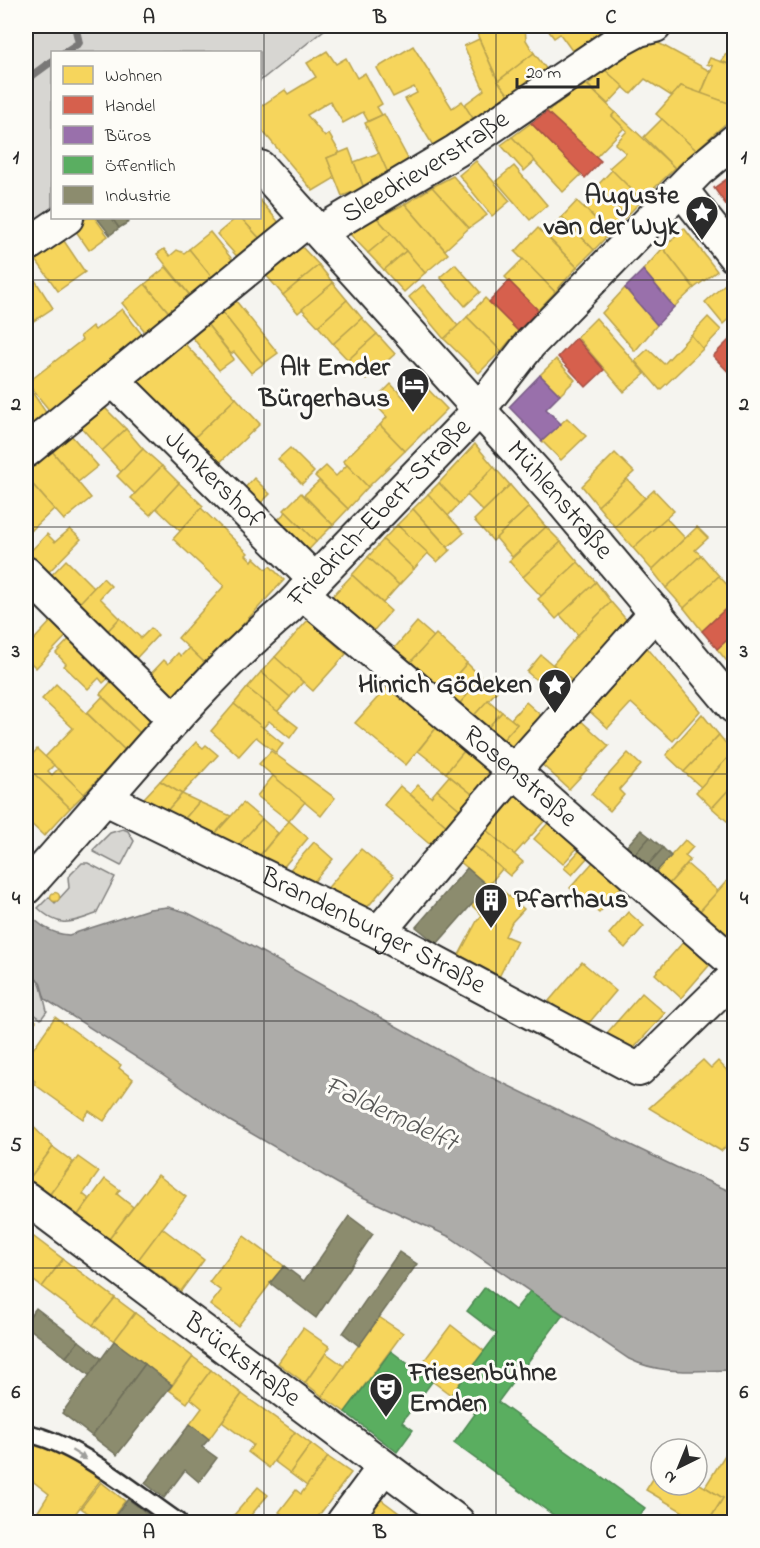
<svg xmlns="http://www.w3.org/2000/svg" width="760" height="1548" font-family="'Indie Flower',sans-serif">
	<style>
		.green { fill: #d7d6d2; stroke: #81807e; stroke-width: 1.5 }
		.water { fill: #adaca9; stroke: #797877; stroke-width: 1.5 }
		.homes { fill: #f6d55c; stroke: #b9a24d; stroke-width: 1.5 }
		.shops { fill: #d6604d; stroke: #a35043; stroke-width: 1.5 }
		.offices { fill: #9970ab; stroke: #785b85; stroke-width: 1.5 }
		.public { fill: #5aae61; stroke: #4c8751; stroke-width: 1.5 }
		.industry { fill: #8c8c6e; stroke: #6f6f5a; stroke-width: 1.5 }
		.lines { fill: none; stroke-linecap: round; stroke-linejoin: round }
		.stream { stroke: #797877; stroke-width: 8 }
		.service-casing { stroke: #2b2b2b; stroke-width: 21 }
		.minor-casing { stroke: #2b2b2b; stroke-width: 36 }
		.service { stroke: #fdfcf7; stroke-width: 16 }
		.minor { stroke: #fdfcf7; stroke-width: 32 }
		.oneway { fill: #9e9e9b }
		.grid { fill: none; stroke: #2b2b2b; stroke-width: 1.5; stroke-opacity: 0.55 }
		.labels { text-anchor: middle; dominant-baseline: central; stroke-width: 6; stroke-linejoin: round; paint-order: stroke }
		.street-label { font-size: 27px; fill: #2b2b2b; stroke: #fdfcf7 }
		.poi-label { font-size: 27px; font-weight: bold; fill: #2b2b2b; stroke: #fdfcf7; text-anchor: end }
		.water-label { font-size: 28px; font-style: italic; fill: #585857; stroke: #fdfcf7 }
		.neatline { fill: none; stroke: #2b2b2b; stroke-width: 2 }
		.grid-label { font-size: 20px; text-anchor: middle; font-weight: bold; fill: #2b2b2b }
	</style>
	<rect width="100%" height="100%" fill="#f5f4ef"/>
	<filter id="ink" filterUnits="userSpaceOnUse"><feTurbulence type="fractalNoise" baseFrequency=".0167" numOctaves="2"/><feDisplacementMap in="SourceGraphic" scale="12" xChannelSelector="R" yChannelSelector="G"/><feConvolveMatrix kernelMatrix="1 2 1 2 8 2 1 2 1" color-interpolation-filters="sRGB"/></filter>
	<g filter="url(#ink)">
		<!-- green -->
		<g class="green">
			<path d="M26,26H329L260,81V52H52V218L26,246Z"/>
			<path d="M123,829L128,831L134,841L121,866L94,852L93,850L110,833Z"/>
			<path d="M82,863H88L115,877L96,914C70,923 60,929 38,908L49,897L55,903L57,901L69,888L68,877Z"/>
			<path d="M26,969L40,982L47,1011L41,1019L26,1008Z"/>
		</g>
		<!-- water -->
		<path class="water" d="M168,907L186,912L231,935L472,1068L676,1167L734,1193V1370C698,1370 663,1376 629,1359L450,1237L354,1193L230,1121L161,1073L45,999L40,982L26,969V912C39,924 50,934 69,935L149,909Z"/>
		<!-- homes -->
		<g class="homes">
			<path d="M476,26H525L526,40L534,53L498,81L478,36Z"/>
			<path d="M545,26H596L601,32L573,52L560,34L554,38Z"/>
			<path d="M479,39L498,81L512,99L476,123L464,105L484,90L464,46Z"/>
			<path d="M651,39L710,71L701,94L681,86L673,97L645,79L631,94L602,68Z"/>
			<path d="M734,43V66L721,61Z"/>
			<path d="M413,46L452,108L462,101L476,123L435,149L405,99L417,93L414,87L393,97L377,68Z"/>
			<path d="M327,51L336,64L346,58L357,78L365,73L382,104L377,107L382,115L368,121L363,112L343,123L330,101L307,115L325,137L329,134L340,153L327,158L335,178L313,191L260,128V107L285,90L288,94L316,77L307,63Z"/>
			<path d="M534,53L548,71L512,99L498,81Z"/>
			<path d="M710,58L734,66V105L701,94L713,66L707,64Z"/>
			<path d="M604,69L624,87L608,104L588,85Z"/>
			<path d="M585,83L615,112L612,116L624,128L596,157L547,112Z"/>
			<path d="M681,86L734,105V116L696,150L656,114Z"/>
			<path d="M615,112L675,168L642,200L609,168L626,153L615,144L627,131L612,116Z"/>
			<path d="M384,114L413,168L391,180L365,123Z"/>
			<path d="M662,119L696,150L675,168L644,137Z"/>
			<path d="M531,123L582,174L563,192L512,137Z"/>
			<path d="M512,137L535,161L524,171L501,145Z"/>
			<path d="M349,149L364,188L342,196L327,158Z"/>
			<path d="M379,153L391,180L364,188L354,162Z"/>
			<path d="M476,161L510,201L492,216L459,175Z"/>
			<path d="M514,166L547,205L530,220L496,181Z"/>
			<path d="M612,170L642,200L626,217L596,187Z"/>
			<path d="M453,176L487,215L469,228L432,187Z"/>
			<path d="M432,187L469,228L445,250L405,204Z"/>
			<path d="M600,191L626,217L610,233L584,207Z"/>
			<path d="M260,200L281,225L262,241L241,218H260Z"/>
			<path d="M577,201L610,233L594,250L562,217Z"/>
			<path d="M405,204L448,254L425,273L377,218Z"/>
			<path d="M562,217L594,250L577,267L545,234Z"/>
			<path d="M87,218H95L108,236L89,250L73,227Z"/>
			<path d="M236,218H241L262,241L241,261L217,234Z"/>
			<path d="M377,218L391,234L368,253L348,232Z"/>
			<path d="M538,228L577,267L555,292L515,252Z"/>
			<path d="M684,228L717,271L694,288L663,248Z"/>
			<path d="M210,232L235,263L214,280L189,249Z"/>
			<path d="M391,234L406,251L384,270L368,253Z"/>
			<path d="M64,241L85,272L58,291L36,260Z"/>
			<path d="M301,246L319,265L283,295L266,275Z"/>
			<path d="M663,248L694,288L674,307L643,270Z"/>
			<path d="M164,249L170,256L177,250L184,253L189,249L214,280L192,298L157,254Z"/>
			<path d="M406,251L425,273L404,292L384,270Z"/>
			<path d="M523,259L555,292L538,310L505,277Z"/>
			<path d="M455,264L480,292L465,306L440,277Z"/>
			<path d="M319,265L333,283L298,313L283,295Z"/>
			<path d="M26,266L53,308L26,326Z"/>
			<path d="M166,267L192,298L171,315L145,284Z"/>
			<path d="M333,283L347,300L318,326L302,309Z"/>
			<path d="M145,284L171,315L147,334L122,303Z"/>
			<path d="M725,284L734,296V314L723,324L705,302Z"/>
			<path d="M423,285L458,326L444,339L409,297Z"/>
			<path d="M625,288L657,325L635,351L602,313Z"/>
			<path d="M485,298L518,331L501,351L467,317Z"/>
			<path d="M347,300L362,318L333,344L318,326Z"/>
			<path d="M236,301L278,353L263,364L222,312Z"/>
			<path d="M122,309L144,337L50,411L27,383L82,340L80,336L92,326L95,330Z"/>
			<path d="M222,312L263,364L251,373L234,352L231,354L207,324Z"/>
			<path d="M467,317L501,351L479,373L444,339Z"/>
			<path d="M708,317L721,330L703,349L691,335Z"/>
			<path d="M362,318L377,334L348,360L333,344Z"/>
			<path d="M596,318L645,374L624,392L577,337Z"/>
			<path d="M207,324L234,359L219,370L192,337Z"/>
			<path d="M377,334L395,354L366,380L348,360Z"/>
			<path d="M691,335L703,349L660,390L635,361L648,349L664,364Z"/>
			<path d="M182,341L236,398L189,443L134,386Z"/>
			<path d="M556,359L575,380L560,395L540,375Z"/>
			<path d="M421,382L447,409L405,451L380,425L387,417L373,402L391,384L405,399Z"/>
			<path d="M30,389L47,414L26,432V393Z"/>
			<path d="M236,398L260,424L214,468L189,443Z"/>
			<path d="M103,406L126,429L102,451L80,426Z"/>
			<path d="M567,418L586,436L561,460L542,441Z"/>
			<path d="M734,421V434L729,427Z"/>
			<path d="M380,425L405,451L368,487L343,461Z"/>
			<path d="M126,429L143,449L121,472L102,451Z"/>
			<path d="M70,434L98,466L78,482L51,450Z"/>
			<path d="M475,444L494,467L459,504L439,483Z"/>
			<path d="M290,448L314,472L302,484L278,459Z"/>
			<path d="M143,449L162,466L135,494L117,476Z"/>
			<path d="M51,450L91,498L64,520L26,477V470Z"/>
			<path d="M615,453L634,472L598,506L582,486Z"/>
			<path d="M347,465L368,487L348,509L315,476L326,466L336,476Z"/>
			<path d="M162,466L179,483L150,515L131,498Z"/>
			<path d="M494,467L510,485L483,511L467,495Z"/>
			<path d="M26,477L54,509L32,530L26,523Z"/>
			<path d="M254,478L270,494L256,508L241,492Z"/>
			<path d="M627,479L645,498L615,527L598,506Z"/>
			<path d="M319,481L348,509L333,525L304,495Z"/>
			<path d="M179,483L203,506L180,531L156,508Z"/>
			<path d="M439,483L459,504L448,516L428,494Z"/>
			<path d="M510,485L529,507L493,541L474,520Z"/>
			<path d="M654,490L674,511L633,548L615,527Z"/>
			<path d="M301,493L333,525L316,542L284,510Z"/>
			<path d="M428,494L464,533L448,547L413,509Z"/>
			<path d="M529,507L546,527L512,557L496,538Z"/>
			<path d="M201,508L248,553L246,555L252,561L254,558L266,569L270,566L284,580L206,664L178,638L224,586L173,539Z"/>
			<path d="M413,509L450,550L437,562L397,525Z"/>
			<path d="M286,512L316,542L303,556L272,525Z"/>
			<path d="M666,518L685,538L652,570L633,548Z"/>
			<path d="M26,523L32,530L26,536Z"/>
			<path d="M397,525L428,553L414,569L383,540Z"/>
			<path d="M546,527L561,542L523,577L509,561Z"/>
			<path d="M697,527L708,538L695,550L701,555L666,588L652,570Z"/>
			<path d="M70,529L81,539L41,580L26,565V556L47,534L55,542Z"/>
			<path d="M383,540L414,569L399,585L368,557Z"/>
			<path d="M561,542L578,562L541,596L523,577Z"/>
			<path d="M701,555L719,576L684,608L666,588Z"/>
			<path d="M368,557L399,585L383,603L352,575Z"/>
			<path d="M66,560L94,588L72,611L43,584Z"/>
			<path d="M578,562L596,582L556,619L538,599Z"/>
			<path d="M352,575L391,611L368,637L328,601Z"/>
			<path d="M719,576L734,592V601L702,631L684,608Z"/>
			<path d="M103,578L111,586L100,598L120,618L100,639L72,611Z"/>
			<path d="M596,582L611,602L578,635L560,615Z"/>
			<path d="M26,592L39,605L26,619Z"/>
			<path d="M611,602L630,624L576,684L553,664L578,635Z"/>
			<path d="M55,617L71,631L36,668L26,658V648Z"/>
			<path d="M120,618L141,638L151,628L158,635L129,666L100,639Z"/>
			<path d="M308,620L346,654L313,691L275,657Z"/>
			<path d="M417,622L434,637L407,666L391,652Z"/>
			<path d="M74,634L114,673L103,683L99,678L88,689L64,666L66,664L56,653Z"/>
			<path d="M436,634L467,663L439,695L407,666Z"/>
			<path d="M734,634V670L717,649Z"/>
			<path d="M644,644L700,711L673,741L631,703L608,728L587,709Z"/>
			<path d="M189,648L206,664L170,703L146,679L164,660L168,664L178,653L181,656Z"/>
			<path d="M541,655L576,684L561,701L527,672Z"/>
			<path d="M275,657L303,682L290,697L261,672Z"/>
			<path d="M467,663L482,678L455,709L439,695Z"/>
			<path d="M261,672L290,697L277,712L247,688Z"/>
			<path d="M117,675L159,715L141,734L100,694Z"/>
			<path d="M482,678L497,691L469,721L455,709Z"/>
			<path d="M56,684L125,750L84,794L45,757L73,728L42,699Z"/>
			<path d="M387,687L437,727L406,765L355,723Z"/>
			<path d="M247,688L298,727L290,738L269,721L263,728L234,704Z"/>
			<path d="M102,697L141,734L125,750L87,713Z"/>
			<path d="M488,700L502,712L483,733L469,721Z"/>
			<path d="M526,702L545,719L512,758L498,745L517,724L511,719Z"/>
			<path d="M234,704L283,744L276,753L256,737L239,756L211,731Z"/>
			<path d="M502,712L517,724L498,745L483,733Z"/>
			<path d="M702,714L719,735L684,772L666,755Z"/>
			<path d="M578,718L609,746L569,789L539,762Z"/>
			<path d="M437,727L465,750L446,773L418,751Z"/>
			<path d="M719,735L733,752L701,787L684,772Z"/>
			<path d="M196,742L203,748L206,745L218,755L182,794L160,781Z"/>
			<path d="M37,749L54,765L48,771L52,775L58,769L84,794L70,808L26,766V762Z"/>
			<path d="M465,750L496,775L477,798L446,773Z"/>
			<path d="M271,751L335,798L321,816L259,764Z"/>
			<path d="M733,752L734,754V784L712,808L696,792Z"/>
			<path d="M628,753L641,765L619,790L624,795L610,811L591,794Z"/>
			<path d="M26,766L70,808L44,836L26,819Z"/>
			<path d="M273,776L305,802L289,821L257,796Z"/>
			<path d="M449,776L477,798L464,813L437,790Z"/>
			<path d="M160,781L182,794L165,813L145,805L144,798Z"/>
			<path d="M734,784V814L728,822L712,808Z"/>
			<path d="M418,785L431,797L437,790L464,813L450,829L410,794Z"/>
			<path d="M400,786L450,829L434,848L384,805Z"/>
			<path d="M516,791L547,818L514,855L484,828Z"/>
			<path d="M182,794L199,802L182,822L165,813Z"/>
			<path d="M199,802L231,816L213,836L182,822Z"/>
			<path d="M243,803L262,819L236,848L213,836Z"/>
			<path d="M734,814V828L728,822Z"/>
			<path d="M262,819L278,833L257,859L236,848Z"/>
			<path d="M289,821L308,838L281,870L257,859Z"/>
			<path d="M549,822L578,847L563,864L534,839Z"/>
			<path d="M484,828L523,862L510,876L471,843Z"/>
			<path d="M685,840L693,847L685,856L690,860L669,884L656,872Z"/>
			<path d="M314,842L333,859L311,885L287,873Z"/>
			<path d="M471,843L502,869L488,886L457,859Z"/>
			<path d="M361,849L394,876L365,910L325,891Z"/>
			<path d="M580,850L588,857L572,875L564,868Z"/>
			<path d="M595,860L623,885L599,913L570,888Z"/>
			<path d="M687,864L718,891L700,911L669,884Z"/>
			<path d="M734,873V938L733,940L700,911Z"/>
			<path d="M492,881L503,891L482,915L471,905Z"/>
			<path d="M503,891L524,909L512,922L505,936L517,941L499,977L459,955L477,921Z"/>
			<circle cx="55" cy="897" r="4.5"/>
			<path d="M628,912L644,926L625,948L609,934Z"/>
			<path d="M686,939L713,961L681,998L655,974Z"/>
			<path d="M582,962L616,991L583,1030L549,1001Z"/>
			<path d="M642,993L665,1013L634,1048L606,1034Z"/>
			<path d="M26,1014L36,1021L26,1036Z"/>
			<path d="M55,1017L121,1065L119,1068L133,1079L104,1121L89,1111L83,1119L34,1084L35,1081L26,1074V1059Z"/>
			<path d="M703,1060L711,1068L718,1061L734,1078V1139L721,1151L649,1108Z"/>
			<path d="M26,1119L53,1147L29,1179L26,1176Z"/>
			<path d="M53,1147L73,1162L50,1194L29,1179Z"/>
			<path d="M78,1157L99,1172L83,1194L89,1199L78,1215L50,1194Z"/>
			<path d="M158,1175L186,1197L138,1260L109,1239Z"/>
			<path d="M105,1179L120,1190L117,1194L133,1207L109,1239L78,1215Z"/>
			<path d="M162,1228L204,1260L181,1291L138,1260Z"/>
			<path d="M26,1231L63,1259L42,1287L26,1275Z"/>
			<path d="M244,1236L284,1266L238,1326L210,1305L221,1291L209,1282Z"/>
			<path d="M63,1259L115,1298L93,1325L42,1287Z"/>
			<path d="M115,1298L135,1313L114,1341L93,1325Z"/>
			<path d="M135,1313L193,1357L172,1385L114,1341Z"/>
			<path d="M379,1317L403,1333L345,1412L322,1396Z"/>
			<path d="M451,1325L484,1351L451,1395L417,1370Z"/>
			<path d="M303,1328L330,1347L305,1383L278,1363Z"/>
			<path d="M326,1353L344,1366L322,1396L305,1383Z"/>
			<path d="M193,1357L211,1370L187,1403L169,1390Z"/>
			<path d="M211,1370L242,1394L209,1439L190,1424L202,1408L190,1398Z"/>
			<path d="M242,1394L295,1432L269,1468L248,1452L253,1445L222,1422Z"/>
			<path d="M295,1432L311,1444L290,1473L274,1461Z"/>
			<path d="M26,1440L52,1447L74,1458L102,1478L69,1522H49L37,1513L49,1494L26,1476Z"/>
			<path d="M733,1442L734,1522H711L709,1521L723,1498L705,1487Z"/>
			<path d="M311,1444L328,1457L307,1486L290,1473Z"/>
			<path d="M328,1457L351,1473L314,1522H293L279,1512L296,1490L301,1494Z"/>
			<path d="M661,1466V1485H697V1482L723,1498L708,1522H700L646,1490Z"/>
			<path d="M101,1482L125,1501L109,1522H101L81,1508Z"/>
			<path d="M258,1487L268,1495L245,1522H228Z"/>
			<path d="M379,1498L403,1516L398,1522H361Z"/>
			<path d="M403,1516L410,1522H398Z"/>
		</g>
		<!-- shops -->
		<g class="shops">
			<path d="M547,112L601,161L585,178L531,123Z"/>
			<path d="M734,174V216L714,188Z"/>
			<path d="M509,281L538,310L518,331L489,302Z"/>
			<path d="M734,335V378L713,356Z"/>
			<path d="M576,338L604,370L586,387L558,357Z"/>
			<path d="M734,601V634L717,649L702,631Z"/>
		</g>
		<!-- offices -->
		<g class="offices">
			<path d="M643,270L674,307L657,325L625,288Z"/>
			<path d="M540,375L560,395L546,409L561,424L542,441L509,407Z"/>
		</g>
		<!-- public -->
		<g class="public">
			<path d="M485,1287L515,1310L530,1291L563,1315L498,1402L645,1508L635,1522H563L454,1443L475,1414L451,1395L497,1334L467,1311Z"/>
			<path d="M391,1351L432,1382L402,1422L413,1430L397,1452L345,1412Z"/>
		</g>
		<!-- industry -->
		<g class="industry">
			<path d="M97,218H112L119,228L110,235Z"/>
			<path d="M112,218H127L129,222L119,228Z"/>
			<path d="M641,830L650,837L635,854L626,847Z"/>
			<path d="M650,837L663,848L648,865L635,854Z"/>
			<path d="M663,848L671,856L656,872L648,865Z"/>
			<path d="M467,868L488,886L437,944L416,927Z"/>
			<path d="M349,1216L373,1234L316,1318L270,1283L284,1266L304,1281Z"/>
			<path d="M399,1252L417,1264L359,1346L343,1333Z"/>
			<path d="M36,1308L79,1341L66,1357L26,1326V1321Z"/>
			<path d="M79,1341L102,1359L90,1376L66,1357Z"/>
			<path d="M114,1341L145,1364L92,1436L62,1413Z"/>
			<path d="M145,1364L172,1385L117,1455L92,1436Z"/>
			<path d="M190,1424L209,1439L202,1447L217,1458L199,1482L185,1470L164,1498L145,1483Z"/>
			<path d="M128,1499L153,1518L150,1522H110Z"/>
		</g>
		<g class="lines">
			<!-- stream -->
			<g class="stream">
				<path d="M65,52L79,43L75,26"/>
				<path d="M26,80L52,61"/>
			</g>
			<defs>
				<path id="service" d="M26,1433C77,1443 134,1492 178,1522"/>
				<g id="minor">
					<path id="s1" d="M260,167L559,498L734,707"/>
					<path d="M681,189L734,256"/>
					<path id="s2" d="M320,232L456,151L615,43L639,30L655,26"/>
					<path d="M26,246L67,218"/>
					<path id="s3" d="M113,380L315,580"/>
					<path d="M26,451L308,220"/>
					<path d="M26,573L174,720"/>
					<path id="s4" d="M302,593L514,771L734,963"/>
					<path id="s5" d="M106,799L379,932L639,1070L734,977"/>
					<path id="s6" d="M26,888C112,794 190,691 288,608L479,410L530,344L698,171L734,141"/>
					<path d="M379,932L514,771L656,612"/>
					<path id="s7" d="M26,1198L458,1522"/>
					<path d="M343,1522L384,1467"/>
				</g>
			</defs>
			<!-- service casing -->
			<use href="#service" class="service-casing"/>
			<!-- minor casing -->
			<use href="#minor" class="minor-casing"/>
			<!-- service -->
			<use href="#service" class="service"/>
			<!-- minor -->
			<use href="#minor" class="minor"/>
		</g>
		<!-- one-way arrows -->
		<defs><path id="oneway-solid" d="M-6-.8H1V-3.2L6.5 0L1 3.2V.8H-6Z" transform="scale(1.5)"/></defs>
		<use class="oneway" href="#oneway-solid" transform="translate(79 1455) rotate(32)"/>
	</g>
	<!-- grid -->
	<path class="grid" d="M264,26V1522M496,26V1522M26,280H734M26,527H734M26,774H734M26,1021H734M26,1268H734"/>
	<!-- icons -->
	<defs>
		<symbol id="sight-pin" viewBox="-11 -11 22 30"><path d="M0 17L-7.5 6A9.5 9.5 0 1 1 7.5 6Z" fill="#2b2b2b" stroke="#fdfcf7"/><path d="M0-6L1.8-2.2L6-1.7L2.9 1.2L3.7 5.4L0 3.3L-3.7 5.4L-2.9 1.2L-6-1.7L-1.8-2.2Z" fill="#fff"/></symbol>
		<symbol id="hotel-pin" viewBox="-11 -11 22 30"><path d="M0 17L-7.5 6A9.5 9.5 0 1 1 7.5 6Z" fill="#2b2b2b" stroke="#fdfcf7"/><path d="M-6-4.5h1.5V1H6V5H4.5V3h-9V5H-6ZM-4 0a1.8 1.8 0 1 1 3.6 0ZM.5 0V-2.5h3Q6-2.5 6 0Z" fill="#fff"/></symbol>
		<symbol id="building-pin" viewBox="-11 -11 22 30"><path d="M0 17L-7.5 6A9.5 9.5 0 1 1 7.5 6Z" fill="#2b2b2b" stroke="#fdfcf7"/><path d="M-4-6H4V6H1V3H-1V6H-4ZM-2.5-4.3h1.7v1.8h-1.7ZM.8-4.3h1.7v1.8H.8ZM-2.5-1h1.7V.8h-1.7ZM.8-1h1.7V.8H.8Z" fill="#fff"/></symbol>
		<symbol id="theatre-pin" viewBox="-11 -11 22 30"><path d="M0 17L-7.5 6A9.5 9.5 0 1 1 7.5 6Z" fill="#2b2b2b" stroke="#fdfcf7"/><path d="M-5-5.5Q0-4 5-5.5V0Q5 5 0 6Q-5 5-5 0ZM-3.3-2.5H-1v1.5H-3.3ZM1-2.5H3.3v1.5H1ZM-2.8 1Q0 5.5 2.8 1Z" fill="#fff"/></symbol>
	</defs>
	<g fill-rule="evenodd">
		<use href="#sight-pin" x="683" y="193" width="38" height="52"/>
		<use href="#hotel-pin" x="394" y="365" width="38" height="52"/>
		<use href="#sight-pin" x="536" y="666" width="38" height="52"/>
		<use href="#building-pin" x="472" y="881" width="38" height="52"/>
		<use href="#theatre-pin" x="367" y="1370" width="38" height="52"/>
	</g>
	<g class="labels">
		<!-- street labels -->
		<g class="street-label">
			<text stroke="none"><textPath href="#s2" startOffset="124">Sleedrieverstraße</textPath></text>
			<text stroke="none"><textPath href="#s3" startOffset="142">Junkershof</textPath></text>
			<text stroke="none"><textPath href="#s1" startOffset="448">Mühlenstraße</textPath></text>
			<text stroke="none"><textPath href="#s6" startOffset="516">Friedrich-Ebert-Straße</textPath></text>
			<text stroke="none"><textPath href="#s4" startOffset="285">Rosenstraße</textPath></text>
			<text stroke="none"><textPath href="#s5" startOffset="298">Brandenburger Straße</textPath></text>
			<text stroke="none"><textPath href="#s7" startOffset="270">Brückstraße</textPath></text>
		</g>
		<!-- poi labels -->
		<g class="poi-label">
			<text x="679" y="196">Auguste<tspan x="679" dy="31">van der Wyk</tspan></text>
			<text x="390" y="368">Alt Emder<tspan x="390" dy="31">Bürgerhaus</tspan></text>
			<text x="532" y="685">Hinrich Gödeken</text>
			<text x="514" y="900" text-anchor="start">Pfarrhaus</text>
			<text x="409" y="1373" text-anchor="start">Friesenbühne<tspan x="409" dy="31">Emden</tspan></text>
		</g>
		<!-- water labels -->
		<g class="water-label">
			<text transform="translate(390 1115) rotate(25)">Falderndelft</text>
		</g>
	</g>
	<!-- margin -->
	<rect width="760" height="1548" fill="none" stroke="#fdfcf7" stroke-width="66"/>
	<!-- legend -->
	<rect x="51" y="51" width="210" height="168" fill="#fdfcf7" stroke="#a9a8a5" stroke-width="1.5"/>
	<rect x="63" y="66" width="30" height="18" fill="#f6d55c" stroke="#a9a8a5" stroke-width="1.5"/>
	<text x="105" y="81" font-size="18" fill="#2b2b2b">Wohnen</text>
	<rect x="63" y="96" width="30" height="18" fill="#d6604d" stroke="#a9a8a5" stroke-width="1.5"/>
	<text x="105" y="111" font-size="18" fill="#2b2b2b">Handel</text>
	<rect x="63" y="126" width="30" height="18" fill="#9970ab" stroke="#a9a8a5" stroke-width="1.5"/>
	<text x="105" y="141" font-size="18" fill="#2b2b2b">Büros</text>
	<rect x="63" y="156" width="30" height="18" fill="#5aae61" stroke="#a9a8a5" stroke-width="1.5"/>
	<text x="105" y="171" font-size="18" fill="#2b2b2b">Öffentlich</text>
	<rect x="63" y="186" width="30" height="18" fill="#8c8c6e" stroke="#a9a8a5" stroke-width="1.5"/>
	<text x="105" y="201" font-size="18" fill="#2b2b2b">Industrie</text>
	<!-- north arrow -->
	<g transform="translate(679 1467) rotate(223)"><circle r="28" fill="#fdfcf7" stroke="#a9a8a5" stroke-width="1.5"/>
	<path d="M0-4.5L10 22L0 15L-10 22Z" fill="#2b2b2b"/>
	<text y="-9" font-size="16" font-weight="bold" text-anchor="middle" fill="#2b2b2b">N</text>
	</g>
	<!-- scale -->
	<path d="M517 78v9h81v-9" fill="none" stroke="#2b2b2b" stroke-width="3"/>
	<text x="526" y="78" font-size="18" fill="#2b2b2b" stroke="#fdfcf7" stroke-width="4.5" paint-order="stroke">20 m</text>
	<rect x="33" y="33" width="694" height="1482" class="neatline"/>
	<g class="grid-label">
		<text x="149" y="23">A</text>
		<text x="380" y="23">B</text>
		<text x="611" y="23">C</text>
		<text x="16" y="163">1</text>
		<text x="744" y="163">1</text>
		<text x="16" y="410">2</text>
		<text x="744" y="410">2</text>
		<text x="16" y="657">3</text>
		<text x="744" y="657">3</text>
		<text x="16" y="904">4</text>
		<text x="744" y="904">4</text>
		<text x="16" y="1151">5</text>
		<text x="744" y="1151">5</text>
		<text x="16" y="1398">6</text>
		<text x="744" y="1398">6</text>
		<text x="149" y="1538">A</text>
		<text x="380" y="1538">B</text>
		<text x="611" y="1538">C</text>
	</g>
</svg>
